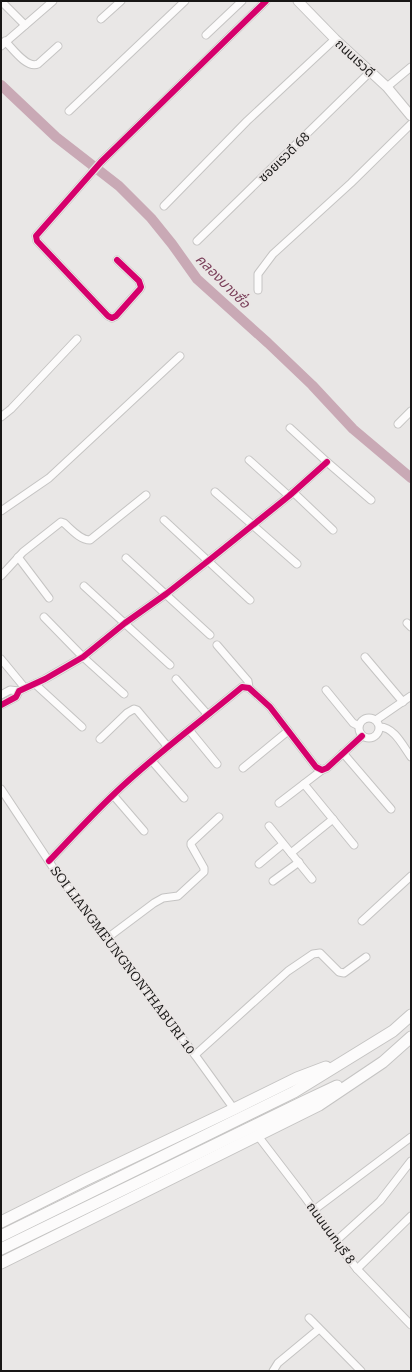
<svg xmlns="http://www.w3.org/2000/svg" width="412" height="1372" font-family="'Roboto Serif','Noto Sans Thai',serif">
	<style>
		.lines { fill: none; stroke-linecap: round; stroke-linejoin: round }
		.canal { stroke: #c9a9b5; stroke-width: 10 }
		.minor-casing { stroke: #c5c4c3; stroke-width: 9 }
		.tertiary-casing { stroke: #c5c4c3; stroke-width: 11 }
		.secondary-casing { stroke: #c5c4c3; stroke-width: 13 }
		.minor { stroke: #fcfbfb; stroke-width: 7 }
		.tertiary { stroke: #fcfbfb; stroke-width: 9 }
		.secondary { stroke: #fcfbfb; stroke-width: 11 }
		.cycleway-casing { stroke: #eae6e5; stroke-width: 8 }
		.cycleway { stroke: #d6006c; stroke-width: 6 }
		.labels { text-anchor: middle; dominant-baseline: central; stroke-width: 4; stroke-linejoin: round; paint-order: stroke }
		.street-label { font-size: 13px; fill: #181716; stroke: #eae6e5 }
		.water-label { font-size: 14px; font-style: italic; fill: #793e59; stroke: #eae6e5 }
	</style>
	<rect width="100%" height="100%" fill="#e9e7e6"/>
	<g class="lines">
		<!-- canal -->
		<path class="canal" d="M1,85L56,137L119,186L151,218L172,244L197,279L268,343L312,385L353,429L411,478"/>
		<defs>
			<g id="minor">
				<path d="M1,1L25,25"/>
				<path d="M101,19L121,1"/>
				<path d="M206,35L242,1"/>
				<path d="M5,41C13,49 27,69 38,64L58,46"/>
				<path d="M1,46L53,1"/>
				<path d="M387,87L411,67"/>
				<path d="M69,111L185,1"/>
				<path d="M164,206L247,121L335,39"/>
				<path d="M197,241L370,72"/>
				<path d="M117,260L139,281L141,287L140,289L116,316L112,318L108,316L37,241L36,236L101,162L266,1"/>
				<path d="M258,290V274L273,254L351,183L411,124"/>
				<path d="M1,417L11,409L77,339"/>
				<path d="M398,424L411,411"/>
				<path d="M290,428L327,462L371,500"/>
				<path d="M249,460L289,496"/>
				<path d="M215,492L297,564"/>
				<path d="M293,492L333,530"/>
				<path d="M1,511L49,478L180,356"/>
				<path d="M164,520L250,600"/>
				<path d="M18,557L49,598"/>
				<path d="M126,558L210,635"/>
				<path d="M1,576L23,552L61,522L64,523C71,529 80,540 90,540L146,495"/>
				<path d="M84,586L170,665"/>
				<path d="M44,617L83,657L124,694"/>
				<path d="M407,623L411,627"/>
				<path d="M217,645L248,681L249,688"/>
				<path d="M365,657L403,702"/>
				<path d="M1,659L25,688"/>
				<path d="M176,679L208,715"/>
				<path d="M35,684L82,727"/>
				<path d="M326,690L353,723L359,726"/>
				<path d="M1,695L10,690L19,691"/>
				<path d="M1,705L16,697L19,691L45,679L83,657L125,623L166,594L208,561L289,496L327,462"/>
				<circle cx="369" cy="728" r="10"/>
				<path d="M376,720L411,696"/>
				<path d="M380,727C394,727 403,746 411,757"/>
				<path d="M190,731L217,764"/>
				<path d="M100,739L127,713L134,709L137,710L168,747"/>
				<path d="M343,753L391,809"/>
				<path d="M152,761L184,798"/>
				<path d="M243,768L288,731"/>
				<path d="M304,784L354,845"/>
				<path d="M1,789L60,878L195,1055L234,1109"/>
				<path d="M113,795L144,831"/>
				<path d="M279,803L322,770"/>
				<path d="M269,826L312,879"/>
				<path d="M291,853L333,819"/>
				<path d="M49,861C70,839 91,816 113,795C153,756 199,723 242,687L249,688L270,707L316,767L322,770L327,768L362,736"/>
				<path d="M259,864L283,844"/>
				<path d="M273,881L299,862"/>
				<path d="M362,921L411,876"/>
				<path d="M106,939L154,903L163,898L178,896L204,872V868L191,845V843L219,817"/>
				<path d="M195,1055L288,971L313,954L320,953L339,972L344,973L366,957"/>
				<path d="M258,1136L304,1196L344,1252L357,1269L411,1325"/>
				<path d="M314,1210L411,1137"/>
				<path d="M336,1241L380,1201L411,1161"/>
				<path d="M357,1269L411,1216"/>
				<path d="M309,1318L361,1371"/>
				<path d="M273,1371L278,1363L319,1329"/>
			</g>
			<path id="tertiary" d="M298,1L335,39L387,87L411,116"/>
			<g id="secondary">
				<path d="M1,1222L85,1180L234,1109L297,1078L326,1067"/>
				<path d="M1,1236L294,1092L393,1031L411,1015"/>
				<path d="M1,1249L303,1102L337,1086"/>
				<path d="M1,1263L319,1105L383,1062L411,1037"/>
			</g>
		</defs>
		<!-- minor casing -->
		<use href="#minor" class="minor-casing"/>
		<!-- tertiary casing -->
		<use href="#tertiary" class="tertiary-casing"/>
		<!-- secondary casing -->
		<use href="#secondary" class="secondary-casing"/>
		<!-- minor -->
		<use href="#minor" class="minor"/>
		<!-- tertiary -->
		<use href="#tertiary" class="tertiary"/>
		<!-- secondary -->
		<use href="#secondary" class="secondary"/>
		<defs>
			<g id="cycleway">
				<path d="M117,260L139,281L141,287L140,289L116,316L112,318L108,316L37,241L36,236L101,162L266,1"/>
				<path d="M1,705L16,697L19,691L45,679L83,657L125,623L166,594L208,561L289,496L327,462"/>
				<path d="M49,861C70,839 91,816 113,795C153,756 199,723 242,687L249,688L270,707L316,767L322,770L327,768L362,736"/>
			</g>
		</defs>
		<!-- cycleway casing -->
		<use href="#cycleway" class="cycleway-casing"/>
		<!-- cycleway -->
		<use href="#cycleway" class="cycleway"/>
	</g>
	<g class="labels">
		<!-- street labels -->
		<g class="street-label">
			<text transform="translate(355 58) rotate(43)">ถนนเรวดี</text>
			<text transform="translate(284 157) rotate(-44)">ซอยเรวดี 68</text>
			<text transform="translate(123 960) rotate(53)">SOI LIANGMEUNGNONTHABURI 10</text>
			<text transform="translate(331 1233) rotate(54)">ถนนนนทบุรี 8</text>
		</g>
		<!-- water labels -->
		<g class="water-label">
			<text transform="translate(223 281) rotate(45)">คลองบางซื่อ</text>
		</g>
	</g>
	<!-- border -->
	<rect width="412" height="1372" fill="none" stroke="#181716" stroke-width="4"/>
</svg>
